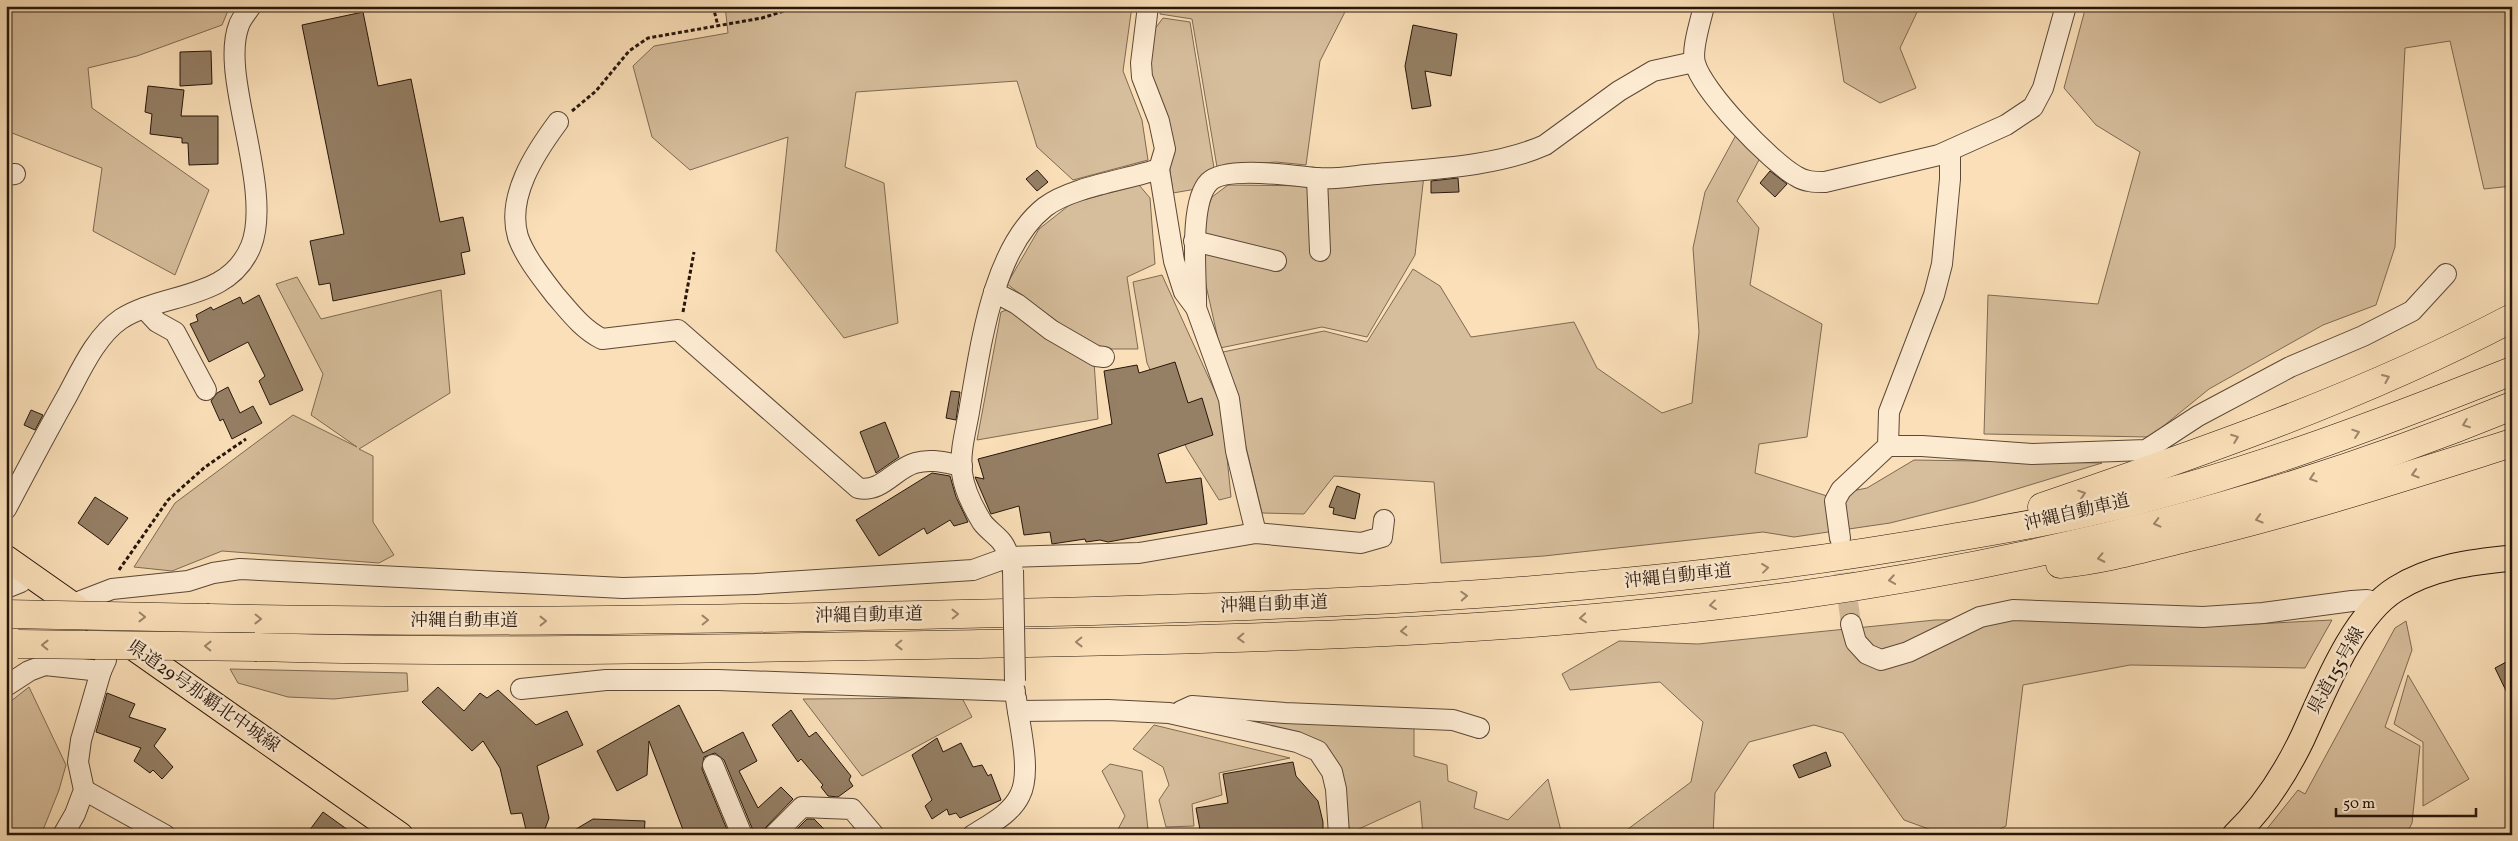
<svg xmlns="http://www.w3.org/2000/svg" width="2518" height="841" font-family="Vollkorn,'Noto Serif JP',serif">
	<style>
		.green { fill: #d6bd9b; stroke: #7e6a53 }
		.building { fill: #957f65; stroke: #27160b }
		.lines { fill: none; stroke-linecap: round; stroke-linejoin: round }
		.minor-tunnel { stroke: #d0b795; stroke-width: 20; stroke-dasharray: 20 10; stroke-linecap: butt }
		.minor-casing { stroke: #5c4836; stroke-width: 22 }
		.major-casing { stroke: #27160b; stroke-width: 27 }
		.highway-casing { stroke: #27160b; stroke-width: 29 }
		.path { stroke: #27160b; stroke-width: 3; stroke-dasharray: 4 2.5; stroke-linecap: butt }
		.minor { stroke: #fcead1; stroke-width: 20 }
		.major { stroke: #fadfb8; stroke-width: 25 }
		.highway { stroke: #fadfb8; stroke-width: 28 }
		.minor-bridge-casing { stroke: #5c4836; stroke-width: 22; stroke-linecap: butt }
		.highway-bridge-casing { stroke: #27160b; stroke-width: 29; stroke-linecap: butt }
		.minor-bridge { stroke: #fcead1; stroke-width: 20 }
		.highway-bridge { stroke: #fadfb8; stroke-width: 28 }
		.oneway { stroke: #9b856a }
		.labels { text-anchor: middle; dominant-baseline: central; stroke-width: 5; stroke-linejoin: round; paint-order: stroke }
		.street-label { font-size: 18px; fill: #27160b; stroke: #fcead1 }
	</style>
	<rect width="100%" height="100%" fill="#fadfb8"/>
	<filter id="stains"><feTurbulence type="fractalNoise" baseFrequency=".004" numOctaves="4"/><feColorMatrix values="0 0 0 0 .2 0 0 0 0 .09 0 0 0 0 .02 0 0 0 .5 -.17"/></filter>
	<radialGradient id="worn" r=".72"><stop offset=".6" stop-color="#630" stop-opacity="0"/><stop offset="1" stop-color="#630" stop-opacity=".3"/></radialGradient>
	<!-- green -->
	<g class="green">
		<path d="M6,6H230L222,25L137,56L88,68L92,108L209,190L175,275L93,231L102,168L7,131Z"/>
		<path d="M725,6H1132L1123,71L1142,120L1148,160L1073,180L1037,147L1017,81L856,92L845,167L884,183L898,323L844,338L776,251L788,137L690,170L652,137L633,66L654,46L728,33Z"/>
		<path d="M1160,6H1348L1320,61L1306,165L1276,162L1217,167L1192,19L1160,14Z"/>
		<path d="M1832,6H1920L1900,48L1916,88L1880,103L1844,82Z"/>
		<path d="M2086,6H2512V186L2484,189L2450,41L2405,48L2395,247L2376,305L2323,325L2209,389L2150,437L1984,434L1988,295L2098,304L2140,152L2096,125L2064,88Z"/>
		<path d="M1163,18L1190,22L1215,174L1196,189L1173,193L1162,112L1151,81L1148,38Z"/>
		<path d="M1736,135L1759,160L1737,201L1759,228L1750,285L1822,324L1807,437L1759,444L1755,473L1827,496L1867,488L1914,460L2102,463L1974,502L1890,523L1794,537L1763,532L1544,556L1441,563L1434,482L1334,476L1304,514L1262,513L1223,352L1324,331L1367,342L1413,269L1440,286L1471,337L1574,322L1597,368L1662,413L1692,403L1699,332L1693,248L1705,192Z"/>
		<path d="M1424,175L1415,255L1367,337L1322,327L1220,348L1201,263L1204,218L1212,197L1228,185L1323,186Z"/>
		<path d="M1139,185L1150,198L1155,264L1127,277L1138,349H1101L1066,328L1007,284L1039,229L1072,203Z"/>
		<path d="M1162,275L1222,407L1231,497L1219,500L1187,449L1147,363L1133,282Z"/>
		<path d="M297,277L321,319L441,290L450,393L359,449L373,456V522L394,555L379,563L222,551L172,571L134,567L175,503L293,415L357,447L311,415L323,374L276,284Z"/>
		<path d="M1012,308L1094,362L1098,419L977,440L1001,312Z"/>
		<path d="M2008,619L2197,627L2332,620L2305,668L2130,665L2023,685L2006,826L1988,835H1945L1904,820L1843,733L1814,725L1749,742L1715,793L1713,835H1620L1691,782L1703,722L1660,682L1570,690L1562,674L1619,641L1698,644L1935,620Z"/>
		<path d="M2406,621L2412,650L2385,727L2420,746L2412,823L2406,835H2262L2298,790L2305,794L2395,628Z"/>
		<path d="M230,669L407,673L408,691L334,699L288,697L238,683Z"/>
		<path d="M2408,675L2469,779L2423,806V742L2394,724Z"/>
		<path d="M29,687L66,765L59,790L41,835H6V705Z"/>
		<path d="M962,698L972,717L862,776L803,699Z"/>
		<path d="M1266,718L1414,725V756L1447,765L1448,781L1477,792L1474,808L1508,820L1548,779L1562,835H1423L1420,801L1350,833L1338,766L1257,723Z"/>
		<path d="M1154,725L1290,758L1219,773L1222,795L1192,804L1194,826L1166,827L1159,800L1169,785L1163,767L1133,749Z"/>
		<path d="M1110,764L1142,771L1148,830L1153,835H1115L1125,816L1102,771Z"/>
	</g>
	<!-- building -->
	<g class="building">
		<path d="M363,12L378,86L411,79L440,222L463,217L470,251L461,253L465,274L333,301L330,283L319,285L310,241L344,234L302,25Z"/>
		<path d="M1413,25L1457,34L1451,76L1425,71L1431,106L1412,109L1405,66Z"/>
		<path d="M211,51L212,84L180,86V52Z"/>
		<path d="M148,86L184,90L181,116H218V164L189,165L188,143H182V138L150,134L152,114L145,112Z"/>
		<path d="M1037,170L1048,182L1037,191L1026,179Z"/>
		<path d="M1770,171L1787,184L1775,197L1760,183Z"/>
		<path d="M1458,178L1459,192L1431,193V181Z"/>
		<path d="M259,295L303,390L270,405L259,381L265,376L248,342L209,362L190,324L198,321L196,315L211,307L213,310L240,297L243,304Z"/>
		<path d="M1175,362L1188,403L1202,398L1213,435L1158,454L1166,483L1201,478L1207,524L1108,542L1100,540L1086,542L1085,539L1052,544L1050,532L1024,535L1019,506L991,514L975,477L984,479L978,459L1112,424L1104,371L1137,365L1139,373Z"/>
		<path d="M228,387L240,413L253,406L262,423L232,439L223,419L220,421L211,401L217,393Z"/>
		<path d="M951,391L960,392L956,420L946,418Z"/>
		<path d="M31,410L43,415L35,430L24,425Z"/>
		<path d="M885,422L899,457L876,473L860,432Z"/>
		<path d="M932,473L950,476L956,497L968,522L954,526L950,520L927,534L924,528L879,556L856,520Z"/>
		<path d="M1337,486L1360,494L1355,519L1333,514L1334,508L1329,507Z"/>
		<path d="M95,497L128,518L108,545L78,523Z"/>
		<path d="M2512,659V703L2495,668Z"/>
		<path d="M438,687L464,711L480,693L487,698L498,690L536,725L567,711L583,745L537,766L549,818L545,829L527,834L522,813L511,814L500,768L483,741L472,751L422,702Z"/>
		<path d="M107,693L135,704L129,717L166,729L154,746L173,767L162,779L153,770L150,773L134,761L141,748L96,732Z"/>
		<path d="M679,705L703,753L743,732L757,761L739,771L758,808L781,787L793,799L766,827L762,835H758L752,828L724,760L715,753L704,757L702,769L728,832L722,835H685L649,741L647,775L617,791L597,751Z"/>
		<path d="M791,710L809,737L816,732L851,776L849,780L853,786L838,797L828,796L821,787L823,785L801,759L798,762L772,725Z"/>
		<path d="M937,738L943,752L961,743L973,767L982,765L988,776L991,774L1001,800L960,818L956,813L949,815L947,809L932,819L925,806L932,800L912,755Z"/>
		<path d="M1826,752L1831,766L1799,778L1793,765Z"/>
		<path d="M1293,762L1296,776L1318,801L1323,822V835H1201L1196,808L1228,803L1223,774Z"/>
		<path d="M323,812L355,835H306Z"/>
		<path d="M593,819L645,821L644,835H566Z"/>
		<path d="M807,819H814L830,835H791Z"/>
	</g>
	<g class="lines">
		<!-- minor-tunnel -->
		<path class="minor-tunnel" d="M1840,543L1851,624"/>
		<defs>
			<g id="minor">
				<path d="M1148,6L1141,63L1142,77L1159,121L1165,149L1159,169L1174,261L1184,292L1196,308L1229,399L1236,451L1256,533"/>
				<path d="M1704,6C1701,20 1691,49 1695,63C1702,91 1771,162 1796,176C1805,182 1815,182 1825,182L1939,155L2006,125L2033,107L2043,88L2066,6"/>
				<path d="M558,122C535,153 506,197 518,237C525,257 542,278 555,295C569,311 582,329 602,339L678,330L858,488C882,493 894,469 915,463C931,458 946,463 962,466"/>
				<path d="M6,175L15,174"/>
				<path d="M1317,178L1320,251"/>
				<path d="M1194,241L1276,261"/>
				<path d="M994,292L1017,304L1051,330L1096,356L1104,357"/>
				<path d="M144,308L157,322L175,332L206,390"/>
				<path d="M1196,308C1197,280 1188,203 1209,182C1226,165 1294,176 1317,178C1336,180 1358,175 1377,174C1430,169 1496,167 1545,145L1619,91L1653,71L1694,62"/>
				<path d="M1888,446H1922L2032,454L2146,450L2198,416L2290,367L2363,336L2412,311L2446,274"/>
				<path d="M6,509C26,471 46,433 67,396C81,370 96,336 121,319C163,292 229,301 251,246C269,201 238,116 235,66C234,53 234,38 239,25C241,19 247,12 251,6"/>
				<path d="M1840,538L1835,501L1841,490L1888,446L1889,412L1934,295L1942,264L1950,179V151"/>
				<path d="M1012,568C1010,559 1007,548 1001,541C995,534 987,529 982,522C974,509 964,489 962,473C959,451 967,427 970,406C981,344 993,248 1045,207C1071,187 1126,180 1159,169"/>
				<path d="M6,588L21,582L27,573"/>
				<path d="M73,604L112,589L188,581L213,573L240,569L623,588L755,584L973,570L1009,557L1139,553L1256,533L1361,543L1382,537L1384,520"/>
				<path d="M1851,624L1856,642L1867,654L1881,660L1908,652L1980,617L2013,610L2203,617L2263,613L2352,601L2367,600L2378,603"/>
				<path d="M6,686L29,671L45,665L101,671L106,660"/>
				<path d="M521,689L606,680H718L1015,691"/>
				<path d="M1018,711L1108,710L1169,713L1297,742L1318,751L1332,772L1336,789L1339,835"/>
				<path d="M1181,711L1192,706L1285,713L1453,720L1479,728"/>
				<path d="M713,765L742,835"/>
				<path d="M84,790L165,835"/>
				<path d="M63,835L75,814L84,790L78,762L81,740L101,671"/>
				<path d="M774,835L802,807L852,809L874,835"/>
				<path d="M973,835C990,824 1011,814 1020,795C1032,772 1019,724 1016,698"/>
			</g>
			<g id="major">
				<path d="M6,558L400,835"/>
				<path d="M2235,835C2264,807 2285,774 2302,739C2323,694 2352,616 2396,589C2431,567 2471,562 2512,558"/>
			</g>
			<g id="highway">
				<path d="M2042,507C2202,452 2362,397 2512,318"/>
				<path d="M2060,564C2102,560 2145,548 2186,538C2296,512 2404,477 2512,443"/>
				<path d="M209,618C475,624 740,619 1006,613C1323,606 1639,594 1952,538C1998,530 2044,523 2090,512C2235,479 2374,426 2512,371"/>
				<path d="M257,647C498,654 738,648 979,644C1251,639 1523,633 1792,596C2038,562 2282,500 2512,406"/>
			</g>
		</defs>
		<!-- minor casing -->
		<use href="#minor" class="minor-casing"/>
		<!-- major casing -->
		<use href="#major" class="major-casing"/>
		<!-- highway casing -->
		<use href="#highway" class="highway-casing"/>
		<!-- path -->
		<g class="path">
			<path d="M713,6L718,26"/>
			<path d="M572,111L596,91L629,51L648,38L762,18L800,6"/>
			<path d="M683,312L694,252"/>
			<path d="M119,570L168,500L205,467L246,439"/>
			<path d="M2507,817L2512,814"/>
		</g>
		<!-- minor -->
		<use href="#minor" class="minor"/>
		<!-- major -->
		<use href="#major" class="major"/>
		<!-- highway -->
		<use href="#highway" class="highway"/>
		<defs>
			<path id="minor-bridge" d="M1013,570L1015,681"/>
			<g id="highway-bridge">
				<path d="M6,614L209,618"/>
				<path d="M18,644L257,647"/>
			</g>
		</defs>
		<!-- minor-bridge casing -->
		<use href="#minor-bridge" class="minor-bridge-casing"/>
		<!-- highway-bridge casing -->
		<use href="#highway-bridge" class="highway-bridge-casing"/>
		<!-- minor-bridge -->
		<use href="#minor-bridge" class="minor-bridge"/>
		<!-- highway-bridge -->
		<use href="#highway-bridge" class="highway-bridge"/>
	</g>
	<!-- one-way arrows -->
	<defs><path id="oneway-chevron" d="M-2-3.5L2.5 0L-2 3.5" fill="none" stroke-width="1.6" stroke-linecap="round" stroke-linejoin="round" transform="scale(1.25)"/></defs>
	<g class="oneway">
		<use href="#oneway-chevron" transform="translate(2386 378) rotate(-23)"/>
		<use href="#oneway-chevron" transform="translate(2466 424) rotate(159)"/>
		<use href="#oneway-chevron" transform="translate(2356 433) rotate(-19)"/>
		<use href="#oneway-chevron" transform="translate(2235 438) rotate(-21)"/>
		<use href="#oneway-chevron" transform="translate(2415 474) rotate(163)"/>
		<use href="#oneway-chevron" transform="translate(2313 478) rotate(162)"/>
		<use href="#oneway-chevron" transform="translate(2082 494) rotate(-18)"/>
		<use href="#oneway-chevron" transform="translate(2259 519) rotate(164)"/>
		<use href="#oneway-chevron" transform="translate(2157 523) rotate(166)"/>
		<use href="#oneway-chevron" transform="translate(2101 558) rotate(168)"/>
		<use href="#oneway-chevron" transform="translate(1765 568) rotate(-7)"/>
		<use href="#oneway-chevron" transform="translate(1892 580) rotate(171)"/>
		<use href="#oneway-chevron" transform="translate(1464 596) rotate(-3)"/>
		<use href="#oneway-chevron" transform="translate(1713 605) rotate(173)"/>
		<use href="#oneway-chevron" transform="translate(955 614) rotate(-1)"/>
		<use href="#oneway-chevron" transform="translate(142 617) rotate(1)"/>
		<use href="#oneway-chevron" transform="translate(1583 618) rotate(175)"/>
		<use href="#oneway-chevron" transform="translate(258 619) rotate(1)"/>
		<use href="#oneway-chevron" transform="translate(705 620) rotate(-1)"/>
		<use href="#oneway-chevron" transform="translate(543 621)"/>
		<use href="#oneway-chevron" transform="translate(1404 631) rotate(177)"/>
		<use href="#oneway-chevron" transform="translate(1241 638) rotate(178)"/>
		<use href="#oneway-chevron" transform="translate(1079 642) rotate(179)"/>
		<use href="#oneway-chevron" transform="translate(45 645) rotate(-179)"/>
		<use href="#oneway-chevron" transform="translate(899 645) rotate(179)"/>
		<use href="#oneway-chevron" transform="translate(208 646) rotate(-179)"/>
	</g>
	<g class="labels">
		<!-- street labels -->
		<g class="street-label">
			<text transform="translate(2077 513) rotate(-13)">沖縄自動車道</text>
			<text transform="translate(1678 577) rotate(-6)">沖縄自動車道</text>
			<text transform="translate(1274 605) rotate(-2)">沖縄自動車道</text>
			<text transform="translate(869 616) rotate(-1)">沖縄自動車道</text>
			<text x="464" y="621">沖縄自動車道</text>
			<text transform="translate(2337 671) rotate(-61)">県道155号線</text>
			<text transform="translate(203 697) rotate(35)">県道29号那覇北中城線</text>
		</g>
	</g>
	<!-- margin -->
	<rect width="2518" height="841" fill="none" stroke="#fadfb8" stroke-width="25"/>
	<rect x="8" y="8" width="2503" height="826" fill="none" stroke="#27160b" stroke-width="2.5"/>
	<rect x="12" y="12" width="2493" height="816" fill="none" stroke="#27160b"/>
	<!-- scale -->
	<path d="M2336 808v8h140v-8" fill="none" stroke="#27160b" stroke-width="2.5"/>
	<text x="2343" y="808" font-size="15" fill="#27160b" stroke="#fcead1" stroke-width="4" paint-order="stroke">50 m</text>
	<rect width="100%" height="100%" filter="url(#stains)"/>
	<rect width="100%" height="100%" fill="url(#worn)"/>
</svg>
